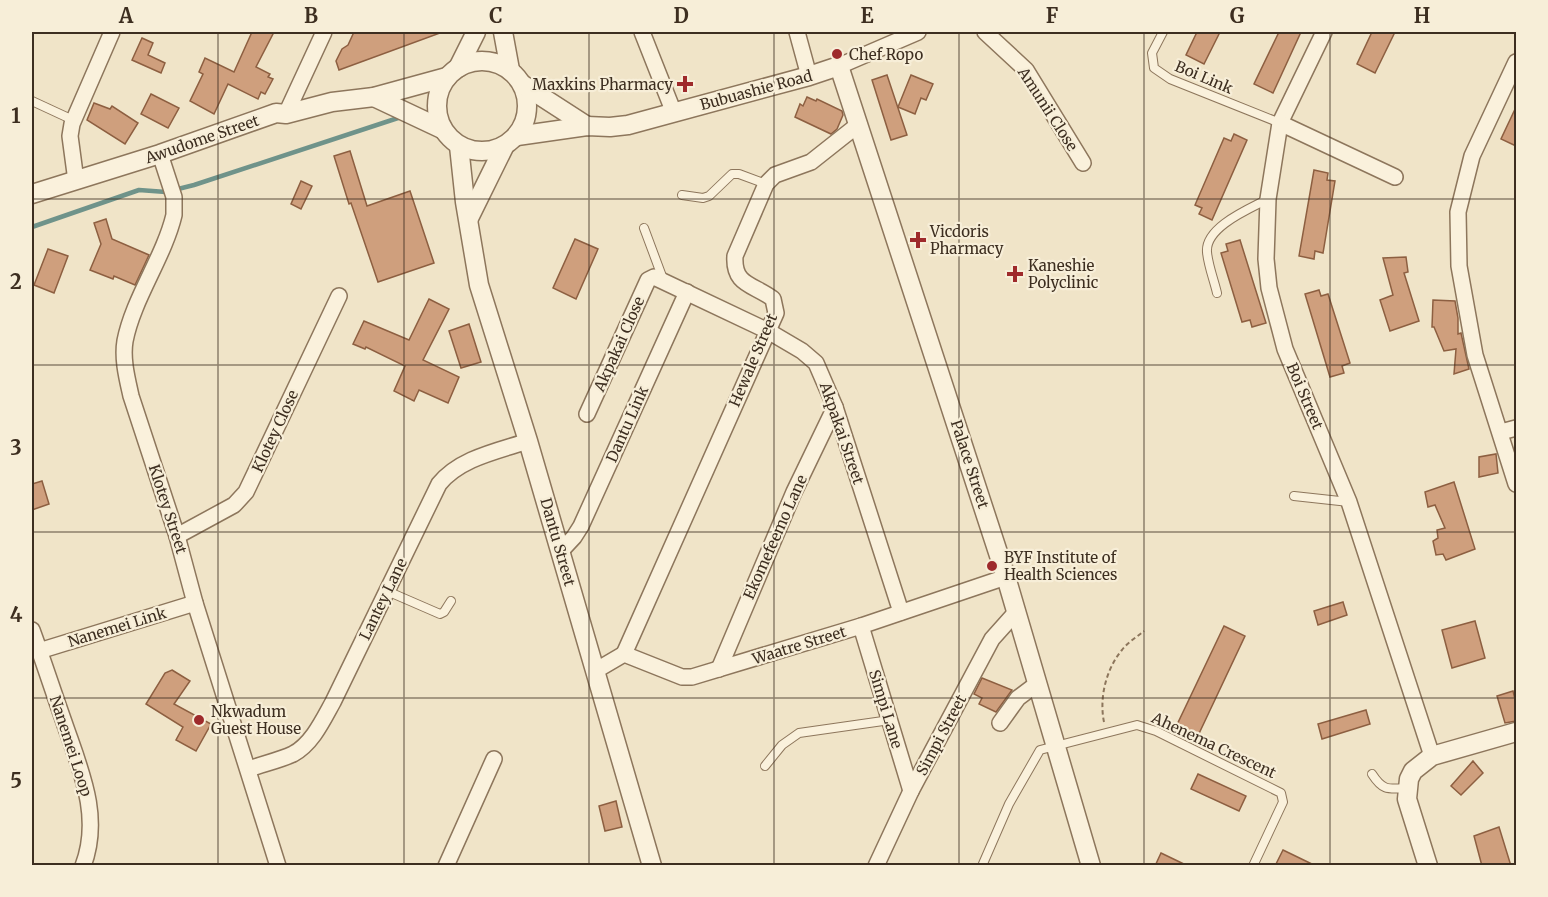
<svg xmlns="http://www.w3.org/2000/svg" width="1548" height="897" font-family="Merriweather,serif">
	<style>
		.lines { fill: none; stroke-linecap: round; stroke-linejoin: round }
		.stream { stroke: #6f938a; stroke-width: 4.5 }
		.building { fill: #cf9f7d; stroke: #8d5f41; stroke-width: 1.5 }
		.service-casing { stroke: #8d765c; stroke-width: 10 }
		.minor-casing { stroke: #8d765c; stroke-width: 18 }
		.tertiary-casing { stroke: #8d765c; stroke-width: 21 }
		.path { stroke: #8d765c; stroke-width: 2; stroke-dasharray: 4.5 3; stroke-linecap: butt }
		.service { stroke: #faf1dc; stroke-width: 8 }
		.minor { stroke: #faf1dc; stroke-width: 15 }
		.tertiary { stroke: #faf1dc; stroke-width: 18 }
		.grid { fill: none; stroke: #3d2e20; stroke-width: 1.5; stroke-opacity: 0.55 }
		.poi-dot { fill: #9e2a2b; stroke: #f7eed8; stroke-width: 2 }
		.labels { text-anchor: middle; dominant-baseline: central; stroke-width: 4.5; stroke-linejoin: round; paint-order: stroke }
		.poi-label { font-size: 15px; fill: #3d2e20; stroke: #f7eed8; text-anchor: start }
		.street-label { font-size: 15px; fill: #3d2e20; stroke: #f7eed8 }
		.neatline { fill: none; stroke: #3d2e20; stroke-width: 2 }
		.grid-label { font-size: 20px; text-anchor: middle; font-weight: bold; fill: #3d2e20 }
	</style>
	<rect width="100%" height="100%" fill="#f0e4c8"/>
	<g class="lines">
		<!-- stream -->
		<path class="stream" d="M32,227L139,190L166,192L194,185L398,118"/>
	</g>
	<!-- building -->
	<g class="building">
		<path d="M252,32H274L256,67L270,74L268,77L273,79L265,94L261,92L258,99L228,84L214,114L190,101L203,74L199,72L205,58L234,72Z"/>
		<path d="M354,32H440V33L339,70L336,61L342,49L348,45Z"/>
		<path d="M1197,32H1220L1204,64L1186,55Z"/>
		<path d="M1279,32H1301L1273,93L1254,84Z"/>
		<path d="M1372,32H1395L1375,73L1357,64Z"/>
		<path d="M142,38L153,43L148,55L165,63L161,73L132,60Z"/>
		<path d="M887,75L907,135L891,140L872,80Z"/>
		<path d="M911,75L933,84L926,100L921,98L915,114L898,107Z"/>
		<path d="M151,94L179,108L168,128L141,114Z"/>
		<path d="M807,97L816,101L817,99L842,111L843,115L837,129L831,134L795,117L800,104L803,106Z"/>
		<path d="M94,103L110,109L112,106L138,123L125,144L87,120Z"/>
		<path d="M1516,107V146L1501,139Z"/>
		<path d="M1234,134L1247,140L1212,220L1199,214L1202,208L1195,205L1224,138L1231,141Z"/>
		<path d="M350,151L367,206L410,191L434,263L378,282L351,203L349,204L334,156Z"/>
		<path d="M1314,170L1328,173L1327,180L1335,181L1323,253L1315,251L1314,259L1299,256Z"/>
		<path d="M301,181L312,186L301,209L291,204Z"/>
		<path d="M106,219L112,239L149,255L135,285L114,276L113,279L90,270L101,244L94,223Z"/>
		<path d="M575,239L598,249L576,299L553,288Z"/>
		<path d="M1240,240L1266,323L1252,327L1250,320L1242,322L1221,253L1228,251L1226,244Z"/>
		<path d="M48,249L68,256L54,293L34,285Z"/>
		<path d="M1406,257L1408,272L1404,273L1419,321L1390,331L1380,300L1393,295L1383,258Z"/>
		<path d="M1319,290L1321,296L1328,294L1350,363L1342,366L1344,373L1330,377L1305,294Z"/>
		<path d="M429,299L449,309L423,360L459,377L448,403L419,390L414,401L394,391L405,366L366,347L365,349L353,344L364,321L409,340Z"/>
		<path d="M1433,300L1455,301L1458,318V334L1461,333L1469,369L1454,374L1456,349L1444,351L1434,327H1432Z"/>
		<path d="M469,324L481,362L461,368L449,331Z"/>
		<path d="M1496,454L1498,473L1479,477V457Z"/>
		<path d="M42,481L49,504L32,510V484Z"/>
		<path d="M1454,482L1475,549L1446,560L1443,554L1436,555L1433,541L1438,538L1437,530L1445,528L1435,505L1428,507L1425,492Z"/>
		<path d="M1343,602L1347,615L1318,625L1314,611Z"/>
		<path d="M1475,621L1485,658L1452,668L1442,630Z"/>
		<path d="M1224,626L1245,636L1195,742L1174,731Z"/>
		<path d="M172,670L190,681L174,704L211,724L196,751L176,740L183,727L146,704L165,673Z"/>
		<path d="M982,678L1012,690L996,712L979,704L982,698L974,694Z"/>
		<path d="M1513,691L1516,703V721L1505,723L1497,696Z"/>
		<path d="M1366,710L1370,724L1322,739L1318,724Z"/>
		<path d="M1473,761L1483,773L1461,795L1451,786Z"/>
		<path d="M1198,774L1246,796L1239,811L1191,789Z"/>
		<path d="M616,801L622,827L605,831L599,806Z"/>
		<path d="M1499,827L1511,866H1482L1474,836Z"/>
		<path d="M1283,850L1316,866H1275Z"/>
		<path d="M1161,853L1188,866H1155Z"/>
	</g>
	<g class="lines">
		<defs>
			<g id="service">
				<path d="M1163,32L1152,53L1154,68L1170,79L1280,123"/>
				<path d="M32,101L73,120"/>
				<path d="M682,195L703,198L709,196L732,174H739L766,184"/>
				<path d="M644,228L663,279"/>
				<path d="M1217,293C1214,280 1208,265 1207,252C1205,227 1249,209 1268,199"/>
				<path d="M1294,496L1349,502"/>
				<path d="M387,591L440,614L444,612L451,601"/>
				<path d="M765,766L782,745L799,733L890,720"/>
				<path d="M1372,774C1383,791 1388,789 1407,788"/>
				<path d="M982,866L1009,804L1040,750L1137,725L1156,731L1281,793L1283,802L1253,866"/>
			</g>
			<g id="minor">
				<path d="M642,32L674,113"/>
				<path d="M797,32L809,76"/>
				<path d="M985,32L1026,70L1083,163"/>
				<path d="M1324,32L1280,123L1268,199L1266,259L1269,288L1285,349L1349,502L1432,756"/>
				<path d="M1516,62L1472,156L1458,212L1459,266L1475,355L1516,484"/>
				<path d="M839,66L918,32"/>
				<path d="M286,114L324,32"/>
				<path d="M1280,123L1395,177"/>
				<path d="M160,154L174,197V215C164,257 133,299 125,341C122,359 127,378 131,396L177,536L195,603L278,866"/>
				<path d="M76,181L70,136L72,124L112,32"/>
				<path d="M587,414L648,280L654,277L768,331L802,351L816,363L835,407L901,612"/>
				<path d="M1501,432L1516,428"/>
				<path d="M177,536L234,505L246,492L339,296"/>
				<path d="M560,552L574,537L581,526L687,292"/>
				<path d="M861,626L911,791"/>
				<path d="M32,630C43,660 53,691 64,722C80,769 102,816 83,866"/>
				<path d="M39,651L195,603"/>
				<path d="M624,654L776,313L773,299C754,284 733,286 735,256L766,184L775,175L811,162L859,124"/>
				<path d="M719,669L794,492L835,407"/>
				<path d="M595,671L624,654L682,677H692L861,626L1006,577"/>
				<path d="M1000,723L1018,698L1038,683"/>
				<path d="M249,769C263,764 280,760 293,754C312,744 323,720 333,702L439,484C460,458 498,451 528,441"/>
				<path d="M446,866L494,759"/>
				<path d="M876,866L911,791L992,639L1017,611"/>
			</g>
			<g id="tertiary">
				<path d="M503,32L510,70"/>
				<circle cx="482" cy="106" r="45"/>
				<path d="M458,68L476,32"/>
				<path d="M522,84L587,126"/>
				<path d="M374,97L442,129"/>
				<path d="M517,136L587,126L610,127L628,125L809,76L839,66L1006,577L1091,866"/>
				<path d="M459,146L465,202L479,285L528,441L652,866"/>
				<path d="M32,194L160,154L276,113L286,114L332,102L374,97L447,77"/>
				<path d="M469,218L504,147"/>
				<path d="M1428,866L1407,799L1409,779L1413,771L1432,756L1516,732"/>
			</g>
		</defs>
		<!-- service casing -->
		<use href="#service" class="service-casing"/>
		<!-- minor casing -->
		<use href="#minor" class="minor-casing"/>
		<!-- tertiary casing -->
		<use href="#tertiary" class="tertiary-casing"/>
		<!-- path -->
		<path class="path" d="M1104,722C1099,698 1106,669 1122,650C1128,642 1137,637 1144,631"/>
		<!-- service -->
		<use href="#service" class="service"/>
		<!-- minor -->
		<use href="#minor" class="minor"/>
		<!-- tertiary -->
		<use href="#tertiary" class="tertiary"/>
	</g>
	<!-- grid -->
	<path class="grid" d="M218,32V866M404,32V866M589,32V866M774,32V866M959,32V866M1144,32V866M1330,32V866M32,199H1516M32,365H1516M32,532H1516M32,698H1516"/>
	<!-- markers -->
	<g class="poi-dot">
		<circle cx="837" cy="54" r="6"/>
		<path d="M682 75h6v6h6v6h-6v6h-6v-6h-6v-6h6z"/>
		<path d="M915 231h6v6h6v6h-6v6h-6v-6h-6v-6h6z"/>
		<path d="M1012 265h6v6h6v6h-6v6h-6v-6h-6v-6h6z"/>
		<circle cx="992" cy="566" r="6"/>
		<circle cx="199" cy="720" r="6"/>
	</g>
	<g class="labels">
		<!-- poi labels -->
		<g class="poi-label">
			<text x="849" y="54">Chef Ropo</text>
			<text x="673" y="84" text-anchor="end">Maxkins Pharmacy</text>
			<text x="930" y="231">Vicdoris<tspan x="930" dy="17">Pharmacy</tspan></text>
			<text x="1028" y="265">Kaneshie<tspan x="1028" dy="17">Polyclinic</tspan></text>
			<text x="1004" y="557">BYF Institute of<tspan x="1004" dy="17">Health Sciences</tspan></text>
			<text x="211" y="711">Nkwadum<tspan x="211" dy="17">Guest House</tspan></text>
		</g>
		<!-- street labels -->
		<g class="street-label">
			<text transform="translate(1204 77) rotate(23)">Boi Link</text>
			<text transform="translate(756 90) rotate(-15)">Bubuashie Road</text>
			<text transform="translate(1048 109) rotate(57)">Amunii Close</text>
			<text transform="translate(202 139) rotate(-19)">Awudome Street</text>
			<text transform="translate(619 344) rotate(-66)">Akpakai Close</text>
			<text transform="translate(753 360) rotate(-67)">Hewale Street</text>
			<text transform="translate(1305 396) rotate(67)">Boi Street</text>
			<text transform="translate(627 424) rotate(-66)">Dantu Link</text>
			<text transform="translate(275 431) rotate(-65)">Klotey Close</text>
			<text transform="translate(842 433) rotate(71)">Akpakai Street</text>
			<text transform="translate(970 464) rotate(72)">Palace Street</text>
			<text transform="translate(168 509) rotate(72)">Klotey Street</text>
			<text transform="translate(775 537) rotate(-66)">Ekomefeemo Lane</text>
			<text transform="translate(558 542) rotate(74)">Dantu Street</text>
			<text transform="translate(383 599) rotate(-64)">Lantey Lane</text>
			<text transform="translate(117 627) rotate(-17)">Nanemei Link</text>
			<text transform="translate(799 645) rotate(-17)">Waatre Street</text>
			<text transform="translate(886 709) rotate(73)">Simpi Lane</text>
			<text transform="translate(941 735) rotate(-62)">Simpi Street</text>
			<text transform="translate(1214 745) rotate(25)">Ahenema Crescent</text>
			<text transform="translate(71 746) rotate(72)">Nanemei Loop</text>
		</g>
	</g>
	<!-- border -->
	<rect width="1548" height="897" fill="none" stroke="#f7eed8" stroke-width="66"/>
	<rect x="33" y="33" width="1482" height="831" class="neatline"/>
	<g class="grid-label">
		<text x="126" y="23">A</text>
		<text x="311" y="23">B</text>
		<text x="496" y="23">C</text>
		<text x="681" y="23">D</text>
		<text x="867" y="23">E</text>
		<text x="1052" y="23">F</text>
		<text x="1237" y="23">G</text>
		<text x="1422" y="23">H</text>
		<text x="16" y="123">1</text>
		<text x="16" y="289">2</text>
		<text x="16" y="455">3</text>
		<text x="16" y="622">4</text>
		<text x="16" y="788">5</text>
	</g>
</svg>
